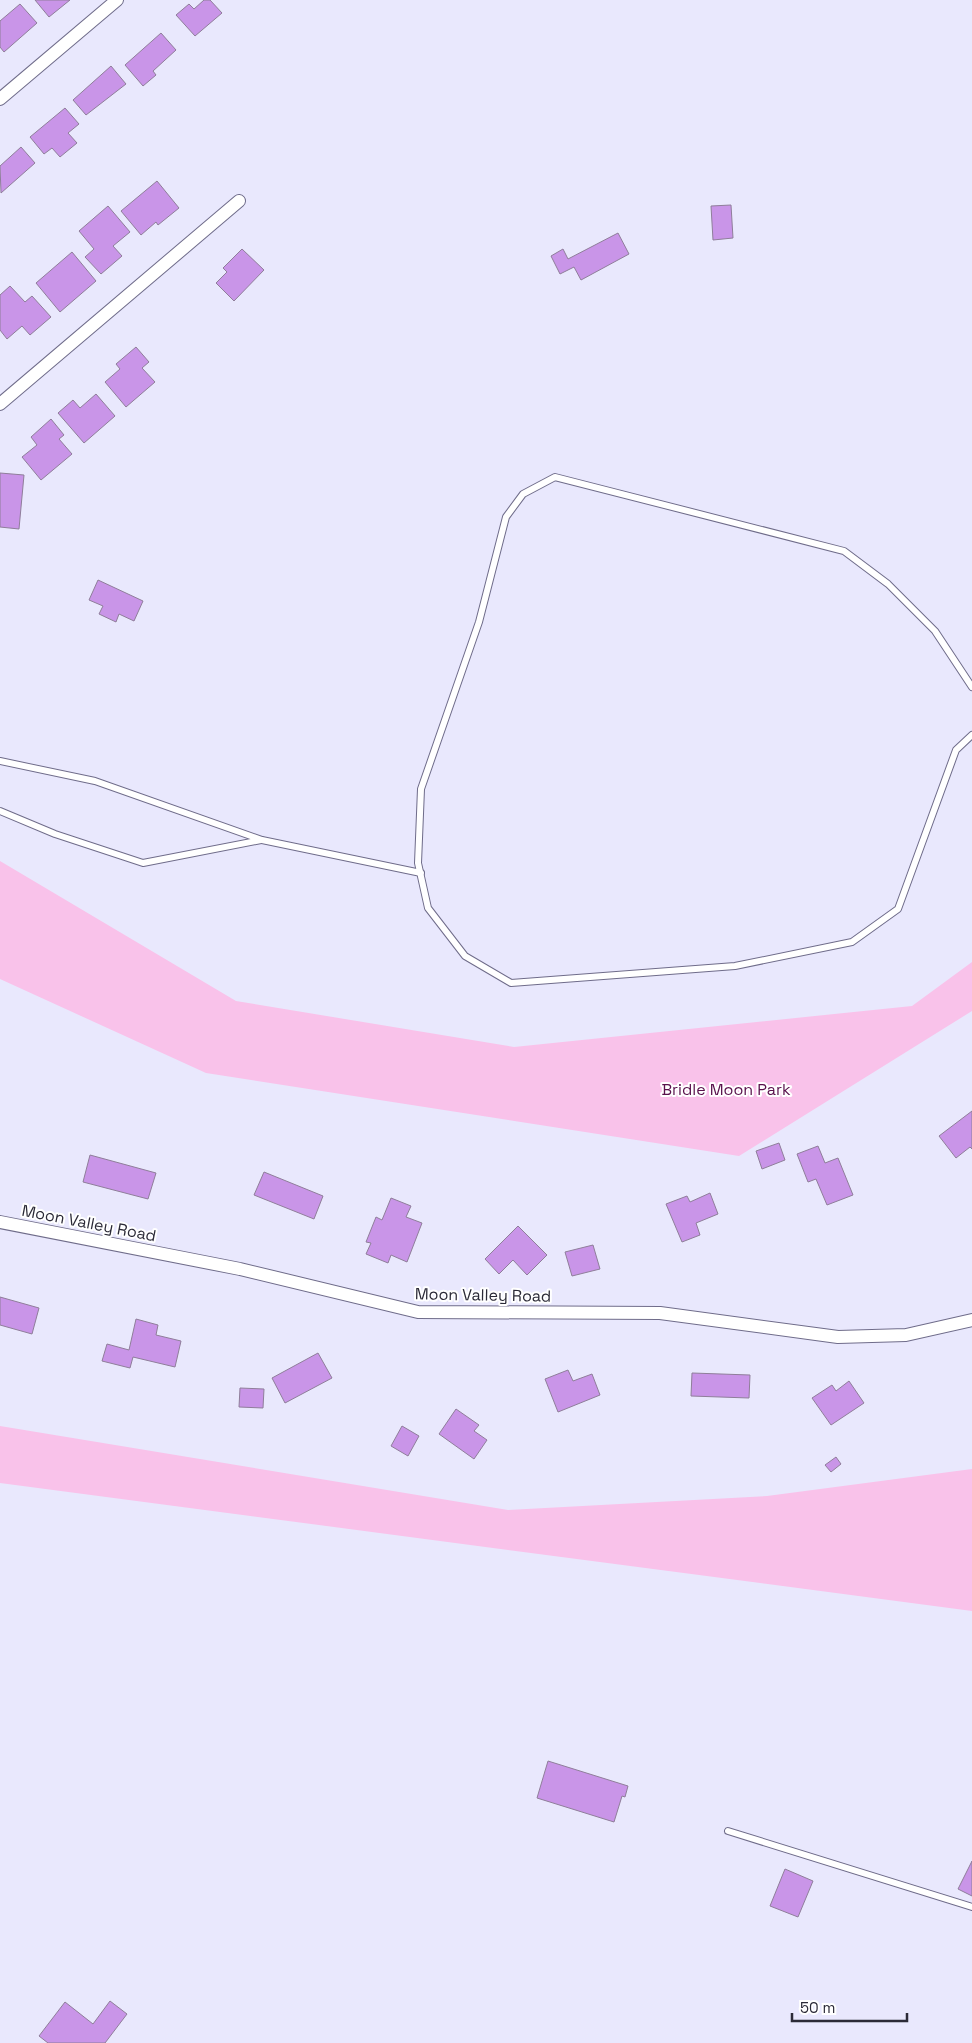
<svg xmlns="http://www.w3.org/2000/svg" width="972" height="2043" font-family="'Space Grotesk',sans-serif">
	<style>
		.green { fill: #f9c2ea }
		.building { fill: #c995e8; stroke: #8f7e9a }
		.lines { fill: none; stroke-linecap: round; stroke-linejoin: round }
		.service-casing { stroke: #6f6c8a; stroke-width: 8 }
		.minor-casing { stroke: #6f6c8a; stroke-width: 14 }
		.service { stroke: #fff; stroke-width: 6 }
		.minor { stroke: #fff; stroke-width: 12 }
		.labels { text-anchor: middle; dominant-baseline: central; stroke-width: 4; stroke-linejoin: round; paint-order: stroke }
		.park-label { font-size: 16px; fill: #59104c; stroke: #fff }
		.street-label { font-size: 16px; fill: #2b2a37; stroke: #fff }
	</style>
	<rect width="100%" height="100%" fill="#e9e8fd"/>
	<!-- green -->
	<g class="green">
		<path d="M0,861L236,1001L514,1047L912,1006L972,962V1011L739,1156L206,1073L0,979Z"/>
		<path d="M0,1426L508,1510L767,1496L972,1469V1611L0,1483Z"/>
	</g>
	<!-- building -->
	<g class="building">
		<path d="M35,0H70L49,17Z"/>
		<path d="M204,0H210L222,13L195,36L176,15L189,4L194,9Z"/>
		<path d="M20,4L37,23L4,52L0,47V21Z"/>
		<path d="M161,33L176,50L153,71L156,75L143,86L125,65Z"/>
		<path d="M111,66L126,84L86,115L73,100Z"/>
		<path d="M65,108L79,124L68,133L77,143L60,157L52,148L44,154L30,137Z"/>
		<path d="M21,147L35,163L1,193L0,166Z"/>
		<path d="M157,181L179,208L158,225L156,222L141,235L121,211Z"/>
		<path d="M731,205L733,238L713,240L711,206Z"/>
		<path d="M108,206L130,232L113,246L122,256L101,274L85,257L94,249L79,231Z"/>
		<path d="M618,233L629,254L581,280L574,267L560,274L551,256L563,249L568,259Z"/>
		<path d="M242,249L264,270L234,301L216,283L227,272L223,268Z"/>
		<path d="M72,252L96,281L60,312L36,283Z"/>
		<path d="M10,286L25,302L32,296L51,317L30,335L22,326L7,339L0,330V295Z"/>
		<path d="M136,347L149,362L142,368L155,382L126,407L105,382L120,369L116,364Z"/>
		<path d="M96,394L115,416L84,443L58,413L73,400L80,408Z"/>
		<path d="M51,419L64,435L59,439L72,454L41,480L22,457L37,445L31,437Z"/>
		<path d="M0,473L24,475L19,529L0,527Z"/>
		<path d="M98,580L143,601L134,621L119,614L116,622L99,614L103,606L89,600Z"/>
		<path d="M972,1111V1149L970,1147L956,1158L939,1136Z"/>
		<path d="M779,1143L785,1160L762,1169L756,1151Z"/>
		<path d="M818,1146L825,1163L838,1158L853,1195L827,1205L816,1179L808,1182L797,1154Z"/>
		<path d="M90,1155L156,1173L148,1199L83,1182Z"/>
		<path d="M264,1172L323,1196L314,1219L254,1195Z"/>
		<path d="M710,1193L718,1214L696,1223L700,1235L682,1242L666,1204L687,1196L690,1202Z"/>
		<path d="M391,1198L411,1206L406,1217L422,1223L407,1262L391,1255L388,1263L366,1254L371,1243L366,1242L376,1217L382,1220Z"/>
		<path d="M518,1226L547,1255L527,1275L513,1260L499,1274L485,1259Z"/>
		<path d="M593,1245L600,1269L572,1276L565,1252Z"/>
		<path d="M0,1297L39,1308L32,1334L0,1325Z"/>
		<path d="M136,1319L158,1325L156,1335L181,1341L175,1367L133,1357L130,1368L102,1361L107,1344L129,1350Z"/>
		<path d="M318,1353L332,1378L285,1403L272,1378Z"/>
		<path d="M568,1370L573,1381L592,1374L600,1395L558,1412L545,1379Z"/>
		<path d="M692,1373L750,1375L749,1398L691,1396Z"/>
		<path d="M849,1381L864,1403L831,1425L812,1398L832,1385L836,1391Z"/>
		<path d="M240,1388L264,1389L263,1408L239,1407Z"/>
		<path d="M456,1409L479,1425L474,1431L487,1440L474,1459L439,1434Z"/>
		<path d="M402,1426L419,1436L408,1456L391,1446Z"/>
		<path d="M836,1457L841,1464L831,1472L825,1465Z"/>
		<path d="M548,1761L628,1786L625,1797L622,1796L614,1822L537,1798Z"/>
		<path d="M972,1861V1896L958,1889Z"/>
		<path d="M785,1869L813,1881L798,1917L770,1906Z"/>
		<path d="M110,2001L127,2014L105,2043H48L39,2036L65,2002L93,2024Z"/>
	</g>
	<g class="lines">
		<defs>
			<g id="service">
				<path d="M972,687L935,631L888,584L844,551L555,477L523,494L506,517L479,622L421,789L418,863L428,908L465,956L511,983L735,966L852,942L898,909L956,750L972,735"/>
				<path d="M0,761L95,781L262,840L421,873"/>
				<path d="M0,811L55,834L143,863L261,840"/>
				<path d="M728,1831L972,1907"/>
			</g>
			<g id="minor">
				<path d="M0,99L117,0"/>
				<path d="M0,404L239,201"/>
				<path d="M0,1222L240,1269L418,1312L660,1313L838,1337L906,1335L972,1320"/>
			</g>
		</defs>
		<!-- service casing -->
		<use href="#service" class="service-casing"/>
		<!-- minor casing -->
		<use href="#minor" class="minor-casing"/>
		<!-- service -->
		<use href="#service" class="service"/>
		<!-- minor -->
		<use href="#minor" class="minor"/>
	</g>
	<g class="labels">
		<!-- park labels -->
		<g class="park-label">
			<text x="726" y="1089">Bridle Moon Park</text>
		</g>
		<!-- street labels -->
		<g class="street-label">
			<text transform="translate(89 1223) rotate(11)">Moon Valley Road</text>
			<text transform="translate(483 1295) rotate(1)">Moon Valley Road</text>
		</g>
	</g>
	<!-- scale -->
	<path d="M792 2013v8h115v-8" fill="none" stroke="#2b2a37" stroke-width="2.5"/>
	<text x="800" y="2013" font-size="15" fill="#2b2a37" stroke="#ffffff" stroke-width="4" paint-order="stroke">50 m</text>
</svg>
